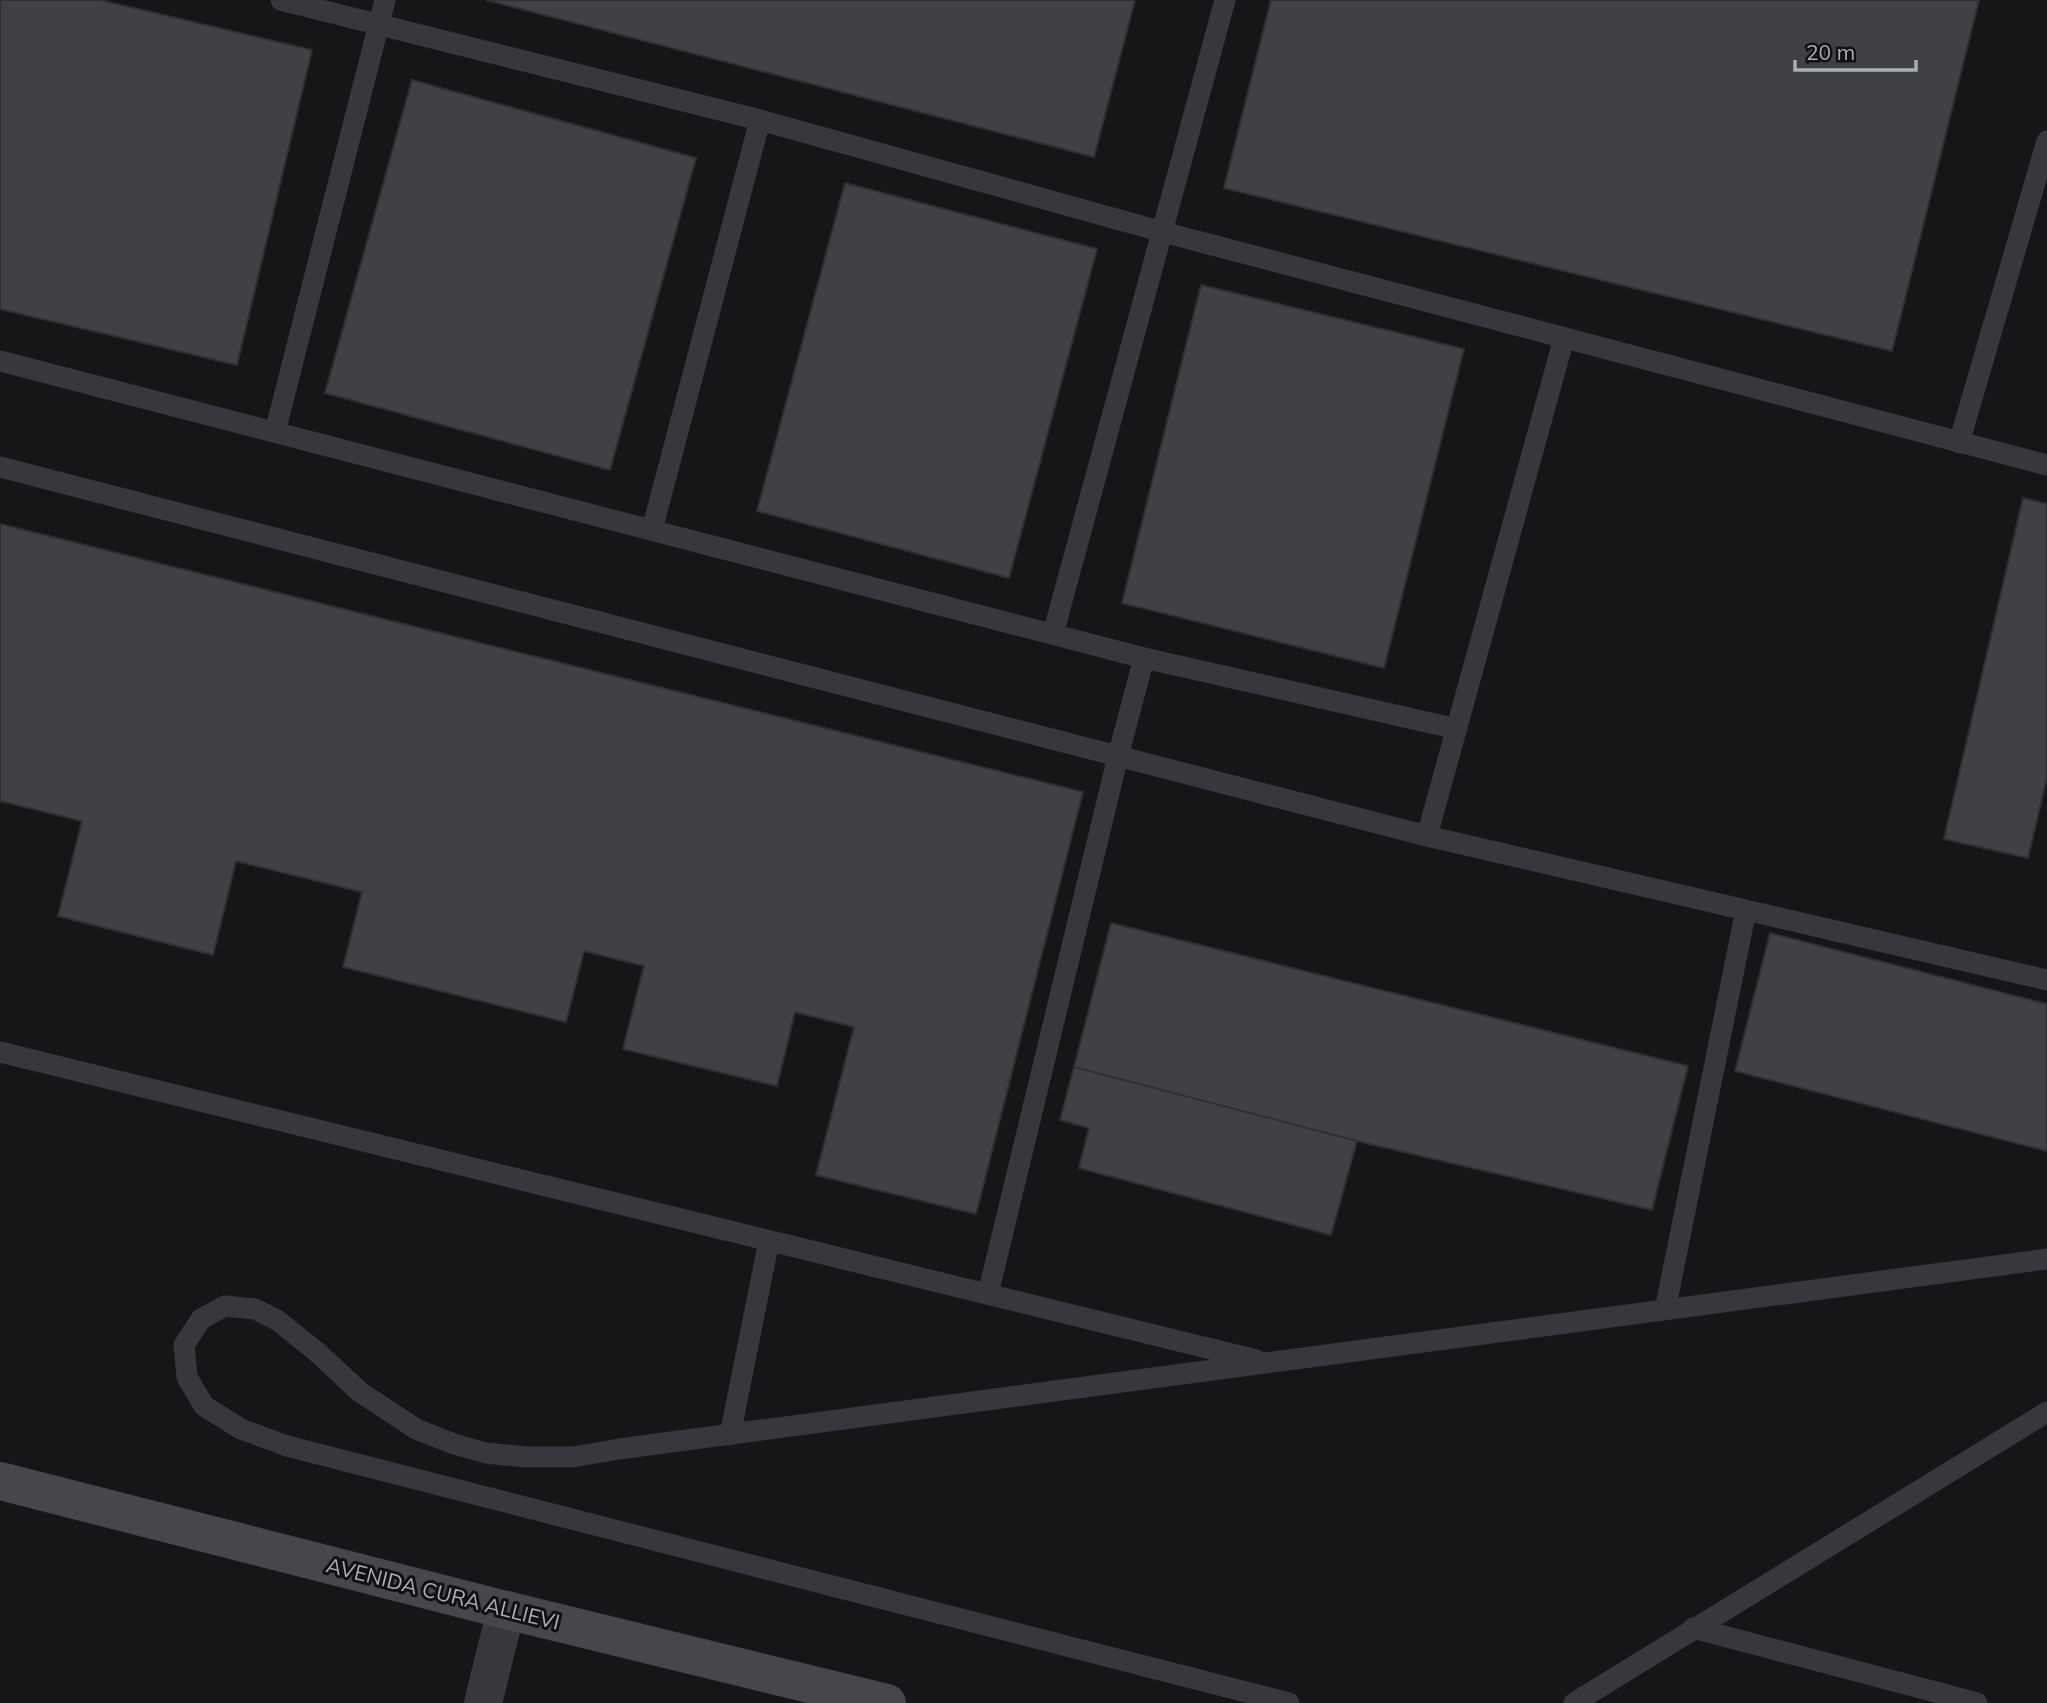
<svg xmlns="http://www.w3.org/2000/svg" width="2047" height="1703" viewBox="0 0 2047 1703" font-family="Mulish,sans-serif">
  <style>
    .building { fill: #404145; stroke: #303034; stroke-width: 2 }
    .lines { fill: none; stroke-linecap: round; stroke-linejoin: round }
    .lane { stroke: #37383d; stroke-width: 21 }
    .street { stroke: #37383d; stroke-width: 38 }
    .secondary { stroke: #45474d; stroke-width: 38 }
    .labels { text-anchor: middle; stroke-width: 6; stroke-linejoin: round; paint-order: stroke }
    .street-label { font-size: 21px; fill: #a8adb8; stroke: #111113 }
  </style>
  <rect width="100%" height="100%" fill="#161618"/>
  <path class="building" d="M0 0H100L312 50 237 365 0 309Z
    M486 0H1135L1094 157Z
    M1271 0H1979L1892 351 1224 188Z
    M412 80 696 158 610 470 325 393Z
    M845 183 1097 249 1009 578 757 511Z
    M1201 285 1464 349 1384 668 1122 603Z
    M2023 498 2047 504V777L2028 858 1944 839Z
    M0 524 1083 792 976 1214 816 1175 854 1027 795 1012 777 1086 623 1049 644 966 584 951 566 1022 343 967 362 892 236 861 213 955 58 916 82 821 0 801Z
    M1111 923 1688 1066 1652 1210 1357 1141 1074 1067Z
    M1770 933 2047 1004V1151L1735 1071Z
    M1074 1067 1357 1141 1331 1235 1079 1168 1089 1128 1060 1120Z"/>
  <g class="lines">
    <path class="lane" d="M281 0 760 120 1163 232 2047 465
      M0 361 1144 658 1457 729
      M275 432 385 0
      M1959 443 2047 141
      M0 467 1427 836 2047 980
      M652 530 760 120
      M1053 634 1225 0
      M1427 836 1564 338
      M0 1052 1256 1360
      M988 1294 1118 756 1144 658
      M1665 1310 1746 910
      M730 1435 769 1241
      M1693 1628 1977 1703
      M1289 1703 287 1446 241 1429 204 1406 187 1377 184 1345 201 1319 225 1306 255 1309 277 1320 317 1352 360 1392 416 1429 454 1444 486 1453 527 1457H573L619 1449 2047 1259
      M1574 1703 2047 1412"/>
    <path class="street" d="M483 1703 506 1610"/>
    <path class="secondary" d="M0 1481 506 1610 887 1703"/>
  </g>
  <g class="labels">
    <g class="street-label">
      <text transform="translate(443 1594) rotate(14)" y="7">AVENIDA CURA ALLIEVI</text>
    </g>
  </g>
  <path d="M1795 60v10h121v-10" fill="none" stroke="#a8adb8" stroke-width="3.5"/>
  <text x="1806" y="60" font-size="21" fill="#a8adb8" stroke="#111113" stroke-width="5" paint-order="stroke">20 m</text>
</svg>
